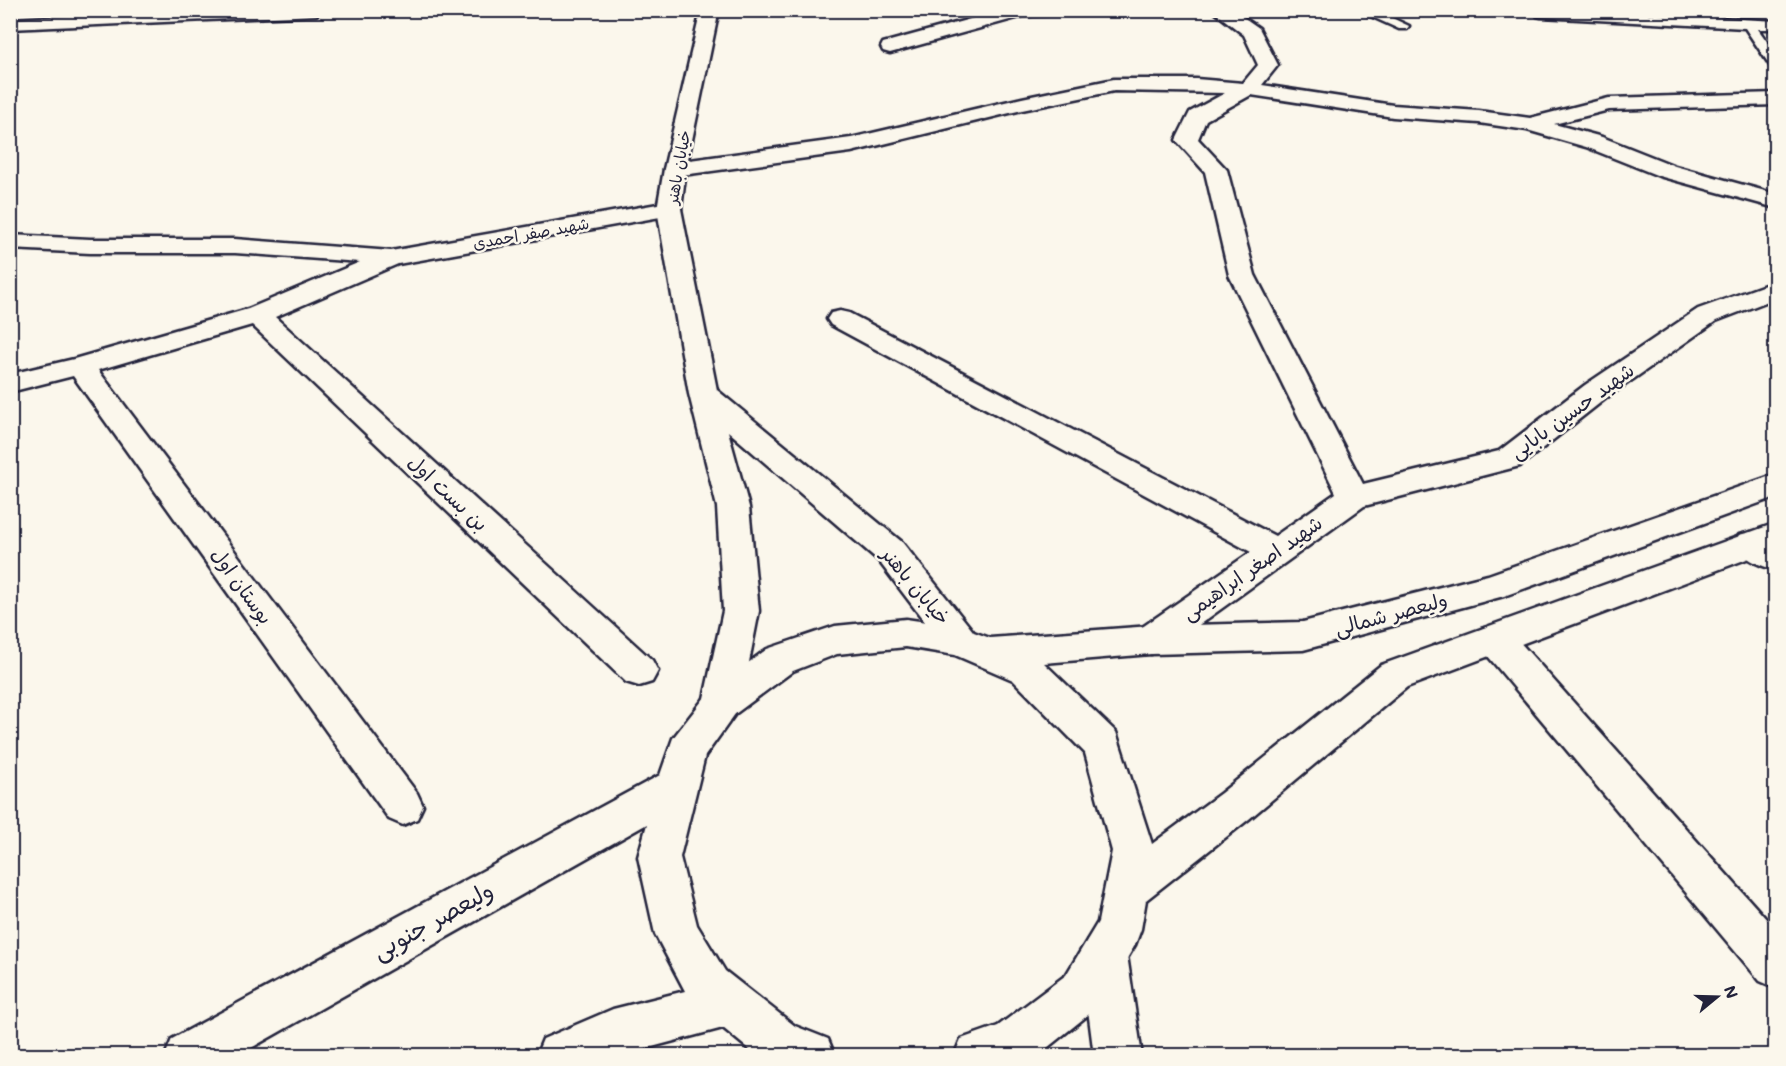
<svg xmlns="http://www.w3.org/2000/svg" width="1786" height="1066" viewBox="0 0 1786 1066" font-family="Mali,'Playpen Sans Arabic',sans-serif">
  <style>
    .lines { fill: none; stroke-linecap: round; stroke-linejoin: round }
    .service-casing { stroke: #22223b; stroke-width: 5 }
    .minor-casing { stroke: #22223b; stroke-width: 5 }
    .tertiary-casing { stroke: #22223b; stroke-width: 5 }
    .secondary-casing { stroke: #22223b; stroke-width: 5 }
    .service { fill: #fbf7ec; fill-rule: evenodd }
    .minor { fill: #fbf7ec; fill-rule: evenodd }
    .tertiary { fill: #fbf7ec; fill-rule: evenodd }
    .secondary { fill: #fbf7ec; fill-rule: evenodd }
    .labels { text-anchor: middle; stroke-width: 5; stroke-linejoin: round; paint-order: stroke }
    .far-street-label { font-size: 16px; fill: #22223b; stroke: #fbf7ec }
    .street-label { font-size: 20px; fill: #22223b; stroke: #fbf7ec }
    .near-street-label { font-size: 24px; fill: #22223b; stroke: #fbf7ec }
  </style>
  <rect width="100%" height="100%" fill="#fbf7ec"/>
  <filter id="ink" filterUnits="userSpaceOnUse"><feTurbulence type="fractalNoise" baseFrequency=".0167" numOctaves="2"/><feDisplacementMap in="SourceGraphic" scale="12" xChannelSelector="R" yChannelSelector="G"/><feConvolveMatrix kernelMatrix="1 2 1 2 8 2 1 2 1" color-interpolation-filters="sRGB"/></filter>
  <g filter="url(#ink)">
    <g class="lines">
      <defs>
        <path id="service" d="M1021 10H1063L1057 14 1026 16 1022 15Z
          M1357 10H1375L1409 26 1407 29H1399Z
          M1537 10H1588L1776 21V29H1758L1776 54V68L1771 67 1745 28 1541 17 1537 16Z"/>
        <path id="minor" d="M187 10H325L316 15 10 29V19Z
          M1003 10H1034L1031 14 890 53 883 51 881 47 883 43Z
          M1212 10H1233L1259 28 1278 65 1262 85 1393 105 1479 111 1530 118 1609 98 1776 93V105L1609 110 1554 124 1602 137 1675 166 1776 194V208L1659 176 1586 147 1527 130 1479 123 1393 117 1251 95 1206 120 1198 139 1227 170 1255 275 1363 484 1499 451 1585 385 1698 309 1776 281V298L1716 321 1605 399 1520 466 1364 506 1164 650 1151 654 1138 650 1133 640 1138 630 1251 552 831 325 827 319 831 313 840 311 849 313 1275 536 1336 493 1229 275 1205 172 1176 140 1190 112 1225 93 1114 91 1022 110 851 152 675 176 667 174 664 169 667 164 675 162 851 138 1022 98 1114 79H1196L1243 83 1258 65 1244 35Z
          M669 202 677 204 681 209 677 214 398 264 275 317 652 660 658 671 652 682 639 686 626 682 252 325 98 370 417 793 423 806 417 819 403 825 389 819 73 376 10 392V374L74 359 248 309 360 262 235 253H90L10 249V235L90 239H235L391 251Z
          M1751 532 1776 542V570C1760 566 1742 558 1734 544L1739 535Z
          M1495 625 1508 629 1776 930V988L1760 981 1482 649 1477 639 1482 629Z"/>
        <path id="tertiary" d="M701 10H719L686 169 681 209 717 390 902 542 973 631 978 641 973 651 960 655 947 651 878 560 728 431 749 507 759 611 741 703 735 714 722 719 709 714 703 703 723 611 717 507 689 394 657 209 664 169Z
          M1104 932 1120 939 1127 955 1142 1056H1094L1081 955 1088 939Z"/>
        <path id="secondary" d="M1776 474V497L1504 596 1303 650 1151 654 1044 663 1116 732 1152 844 1221 793 1381 665 1776 523V548L1407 687 1249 819 1146 900 1141 929 1135 945 1098 1007 1037 1056H954L961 1039 998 1026 1066 975 1098 922 1112 851 1085 753 1013 680 955 655 906 647 837 654 793 671 735 714 705 756 680 857 697 925 725 971 795 1026 828 1039 835 1056H757L723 1028 618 1056H536L543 1039 613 1009 685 991 655 934 638 857 647 824 237 1056H165L172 1039 660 775 673 738 709 692 767 649 835 626 906 619 960 627 990 638 1151 626 1303 622 1488 575Z"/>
      </defs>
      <use href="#service" class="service-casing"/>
      <use href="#minor" class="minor-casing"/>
      <use href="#tertiary" class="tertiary-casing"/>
      <use href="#secondary" class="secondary-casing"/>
      <use href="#service" class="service"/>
      <use href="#minor" class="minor"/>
      <use href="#tertiary" class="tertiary"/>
      <use href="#secondary" class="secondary"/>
    </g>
  </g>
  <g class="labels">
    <g class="far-street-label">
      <text transform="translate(678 167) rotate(-80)" y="6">خیابان باهنر</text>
      <text transform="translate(531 233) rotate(-10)" y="6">شهید صفر احمدی</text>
    </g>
    <g class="street-label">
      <text transform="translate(1572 411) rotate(-36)" y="7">شهید حسین بابایی</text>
      <text transform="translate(448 493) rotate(43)" y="7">بن بست اول</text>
      <text transform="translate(1252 568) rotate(-35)" y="7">شهید اصغر ابراهیمی</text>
      <text transform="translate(242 586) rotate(54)" y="7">بوستان اول</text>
      <text transform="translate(916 586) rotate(50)" y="7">خیابان باهنر</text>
      <text transform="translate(1391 614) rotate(-15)" y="7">ولیعصر شمالی</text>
    </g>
    <g class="near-street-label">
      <text transform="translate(433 921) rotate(-29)" y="8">ولیعصر جنوبی</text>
    </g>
  </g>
  <rect width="1786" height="1066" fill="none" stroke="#fbf7ec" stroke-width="36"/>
  <rect x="18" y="18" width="1750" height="1030" fill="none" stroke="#22223b" stroke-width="2" filter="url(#ink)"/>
  <g transform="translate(1717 997) rotate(71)" stroke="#fbf7ec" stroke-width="4.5" paint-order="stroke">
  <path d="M0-4.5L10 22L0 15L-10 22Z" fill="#22223b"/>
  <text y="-9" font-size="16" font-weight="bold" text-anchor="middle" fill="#22223b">N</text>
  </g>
</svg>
